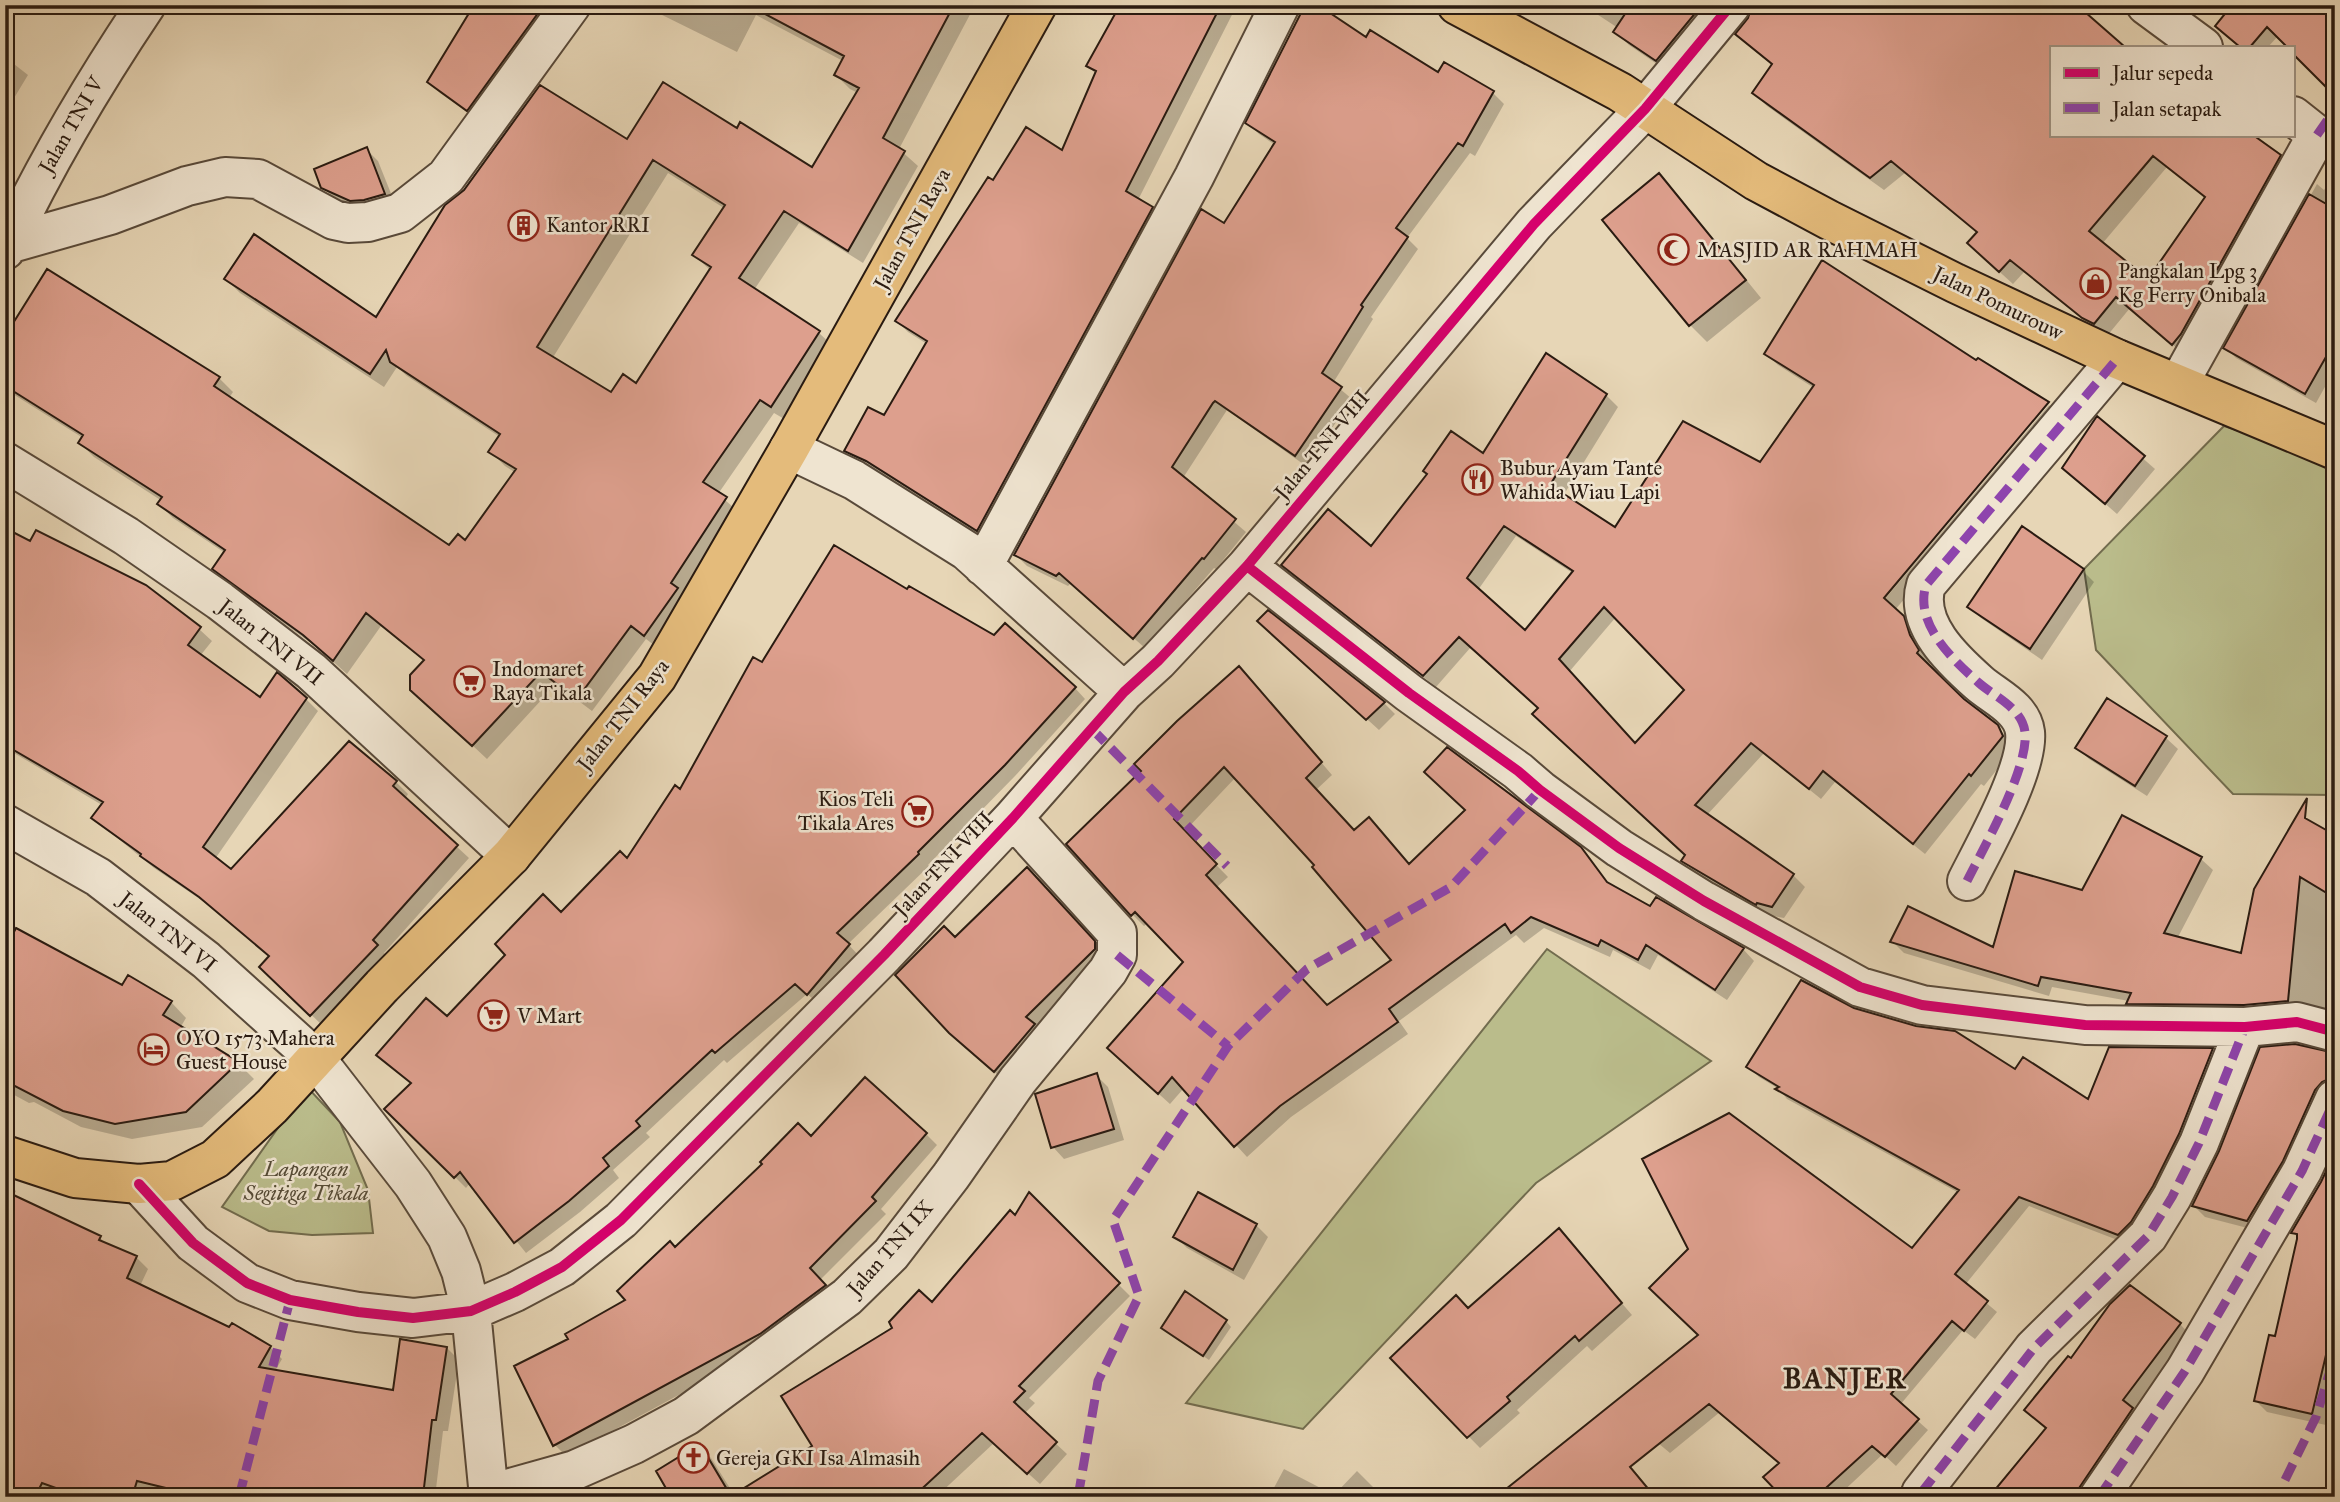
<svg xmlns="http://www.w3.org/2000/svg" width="2340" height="1502" viewBox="0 0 2340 1502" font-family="'IM FELL Great Primer',serif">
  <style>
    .green { fill: #babc8b; stroke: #726c4e; stroke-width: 2 }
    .shadow { fill: #0003; fill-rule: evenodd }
    .building { fill: #dd9f8d; stroke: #2a1b11; stroke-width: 2; fill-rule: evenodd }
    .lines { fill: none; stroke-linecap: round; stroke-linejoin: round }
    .minor-casing { stroke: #594a3a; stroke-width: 42 }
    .major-casing { stroke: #2a1b11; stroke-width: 42 }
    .minor { stroke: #efe4d0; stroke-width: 38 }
    .major { stroke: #e4bb7b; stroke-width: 38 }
    .quiet { stroke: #8e44ad; stroke-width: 9; stroke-dasharray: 18 9; stroke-linecap: butt }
    .cycleway-casing { stroke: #efe4d0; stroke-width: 15 }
    .cycleway { stroke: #d6006c; stroke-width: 10 }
    .labels { text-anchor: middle; stroke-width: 5; stroke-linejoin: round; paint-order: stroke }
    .street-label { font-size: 21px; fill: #2a1b11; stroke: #efe4d0 }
    .poi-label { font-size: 21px; fill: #2a1b11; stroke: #efe4d0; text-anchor: start }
    .park-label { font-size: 21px; font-style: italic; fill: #554b36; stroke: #efe4d0 }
    .district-label { font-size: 28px; font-weight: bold; letter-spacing: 2px; fill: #2a1b11; stroke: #efe4d0 }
  </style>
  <rect width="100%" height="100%" fill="#e7d6b6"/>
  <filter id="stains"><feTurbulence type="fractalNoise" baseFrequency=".00286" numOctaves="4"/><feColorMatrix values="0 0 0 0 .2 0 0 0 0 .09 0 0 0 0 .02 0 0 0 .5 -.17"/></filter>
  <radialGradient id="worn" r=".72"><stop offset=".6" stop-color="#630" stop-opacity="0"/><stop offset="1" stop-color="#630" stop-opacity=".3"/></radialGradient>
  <path class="green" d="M2224 426 2335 462V795L2233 794 2096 650 2084 569Z
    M1547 949 1711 1061 1536 1183 1303 1429 1186 1403Z
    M307 1087 340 1122 368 1190 373 1233 312 1235 269 1231 222 1207Z"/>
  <path class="shadow" d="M648 5H975L899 149 918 166 863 263 799 223 754 290 819 333 833 346 786 420 774 413 718 494 740 513 658 648 646 639 592 711 556 684 487 759 427 703 426 662 381 626 347 674 319 649 228 583 214 569 225 553 173 518 159 504 162 501 94 457 80 443 83 438 5 389V339L219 378 233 392 229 398 449 547 465 542 516 473 505 466 491 452 500 437 407 376 397 367 384 387 240 293 226 279 377 319 628 141 737 130 812 169 858 93 850 89 836 75 843 61 756 15 737 52 654 11ZM668 173 724 208 694 255 711 271 637 385 612 394 552 359Z
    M1122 5H1237L1138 200 1152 208 1163 219 988 541 879 472 857 462 846 451 884 418 927 344 908 332 897 321 994 183 1063 153 1096 74 1088 66Z
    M1583 5H1726L1670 73 1629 45 1616 32 1618 28Z
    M2075 5 2123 47H2051V135H2250L2293 170 2186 356 2130 308 2107 336 2097 331 2024 272 2013 284 1982 256 1978 233 1905 173 1884 190 1767 106 1754 93 1774 66 1738 34ZM2167 167 2207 199 2149 282 2102 244Z
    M2235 5H2335V94L2293 51V47H2289L2278 36 2268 47H2240L2227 36Z
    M542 8 552 19 479 120 440 93 429 82Z
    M1366 39 1439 75 1493 93 1504 104 1475 156 1470 153 1407 238 1418 249 1371 317 1373 319 1333 383 1352 399 1306 466 1227 410 1183 478 1246 532 1216 569 1214 568 1145 648 1071 583 1068 586 1027 566 1016 555 1275 145 1259 134 1247 123Z
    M5 57 28 75 5 113Z
    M366 149 378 161 396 206 355 210 335 200 323 187Z
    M2335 173V378L2331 376 2316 403 2236 358 2226 348 2317 184 2324 190Z
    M1659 176 1676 193 1761 298 1707 342 1690 325 1605 220Z
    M1822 262 1877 604 1879 606 2049 405 2059 415 1895 610 1915 630 1930 663 1927 666 1963 701 1996 726 2009 739 2014 748 1984 786 1981 784 1925 854 1835 782 1821 799 1764 753 1707 815 1793 875 1805 887 1784 918 1768 915 1694 872 1683 860 1686 855 1540 709 1471 647 1436 687 1295 576 1283 564 1371 549 1483 456 1546 355 1606 395 1618 407 1563 496 1616 530 1761 464 1814 388 1778 365 1766 354ZM1516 536 1574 574 1526 633 1478 590ZM1616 617 1687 690 1636 745 1569 672Z
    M2098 419 2155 469 2117 514 2064 468Z
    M2022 529 2083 571 2094 582 2042 660 1981 618 1969 607Z
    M5 530 199 629 212 641 200 656 261 699H306L318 711 215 859 231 872 350 744 396 782 408 794 405 799 469 858 384 953 389 958 324 1027 262 967 271 957 213 908 154 868 93 818 102 805 14 753 5 768Z
    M1268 612 1384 703 1395 714 1379 730 1271 632Z
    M763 664 1075 688 1085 699 1015 776 928 865 929 866 848 944 859 956 819 1004 807 994 727 1063 724 1060 646 1133 650 1137 613 1170 619 1178 580 1212 526 1253 470 1183 466 1188 387 1109 412 1084 378 1055 447 1019 561 915 627 861 680 791Z
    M1251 680 1332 775 1316 790 1355 832 1381 831 1410 865 1580 849 1612 887 1651 908 1743 949 1754 961 1727 1000 1658 955 1650 970 1613 950 1610 957 1544 928 1524 943 1516 935 1399 1021 1408 1034 1291 1117 1247 1157 1184 1088 1170 1104 1121 1060 1186 962 1148 923 1144 926 1133 915 1068 844ZM1236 777 1317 865 1393 960 1327 1007 1216 888 1228 877 1184 832Z
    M2108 700 2166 738 2178 749 2147 796 2089 759 2077 748Z
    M2123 817 2201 859 2213 870 2177 939 2243 955 2256 890 2335 837V1017L2139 1014 2128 1003 2129 1001 2052 987 2049 996 1904 953 1893 942 1994 949 2083 892Z
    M1038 880 1105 954 1006 1082 962 1044Z
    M5 924 123 987 171 1002 186 1018 180 1028 238 1063 254 1079 202 1127 132 1139 81 1127 34 1102 29 1103 5 1090Z
    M1853 1010 2016 1071 2089 1102 2110 1049 2212 1050 2222 1060 2128 1244 2029 1206 1965 1285 1997 1312 1975 1339 1963 1330 1900 1405 1928 1430 1896 1466 1883 1454 1837 1497H1784L1780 1464 1720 1412 1670 1453 1623 1414 1912 1250 1959 1193 1787 1099 1779 1089 1759 1077 1749 1067Z
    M2335 1055V1091L2259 1231 2205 1217 2194 1206Z
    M1096 1075 1108 1087 1124 1140 1064 1159 1053 1147Z
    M927 1135 937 1145 881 1209 886 1214 820 1280 835 1297 771 1345 566 1456 555 1445 570 1340 628 1301 675 1249 812 1139 867 1204Z
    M2335 1156V1427L2267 1412 2255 1400 2276 1339 2299 1238 2293 1233 2323 1181Z
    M5 1181 16 1191 13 1197 100 1238 108 1246 136 1257 148 1269 140 1286 270 1347 282 1359 275 1371 394 1392 447 1348 459 1360 448 1431H443L435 1497H63L54 1494 53 1497H5Z
    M1199 1194 1256 1225 1268 1237 1244 1280 1187 1248 1176 1237Z
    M1029 1195 1130 1296 1029 1398 1035 1403 1024 1414 1067 1454 1040 1484 994 1443 936 1497H657L669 1490 700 1447 711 1458 733 1493 736 1495 815 1446 932 1305 1016 1217Z
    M1559 1230 1632 1315 1592 1351 1587 1346 1517 1410 1520 1413 1480 1448 1392 1358 1468 1310Z
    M1226 1321 1231 1327 1209 1360 1163 1328Z
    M2180 1324 2191 1336 2124 1424 2087 1427 2090 1497H1992L2047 1429 2027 1410 2071 1361Z
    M1611 1442 1656 1497H1499Z
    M1284 1469 1334 1495 1357 1471 1383 1497H1269Z"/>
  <path class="building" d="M474 5H544L467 111 427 82Z
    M748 5H954L883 138 905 151 848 251 784 211 739 278 820 331 771 407 760 400 703 482 727 497 671 583 678 588 644 636 631 626 577 699 541 672 472 746 410 690V675L424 660 366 613 333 661 303 635 212 569 225 550 157 504 162 497 78 443 83 435 5 386V336L47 269 220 377 214 386 449 545 458 534 465 540 516 469 488 452 500 434 390 362 386 350 370 374 224 279 254 234 376 317 445 205 464 190 540 85 627 139 663 82 737 128 740 122 812 167 859 88 834 75 844 56ZM653 160 725 205 692 255 711 267 636 383 623 374 611 392 537 347Z
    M1120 5H1221L1126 191 1153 207 977 531 866 461 844 451 868 407 884 415 927 341 895 321 988 177 993 180 1026 127 1062 150 1096 71 1086 66Z
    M1302 5H1318L1366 37 1370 30 1438 72 1444 62 1494 91 1463 146 1458 143 1396 228 1408 237 1361 305 1363 307 1322 373 1342 387 1295 456 1215 401 1213 403 1172 467 1236 519 1204 559 1202 558 1133 639 1059 573 1056 576 1014 555 1201 209 1224 223 1275 142 1245 123 1300 15Z
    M1631 5H1702L1656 61 1613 32Z
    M1752 5H2077L2125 47H2051V135H2253L2281 155 2181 334 2172 345 2116 297 2094 324 2082 318 2010 260 1999 272 1967 243 1977 232 1891 161 1870 178 1752 93 1772 64 1735 34 1748 18ZM2153 156 2205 197 2148 279 2089 231Z
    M2232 5H2321L2335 19V96L2293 54V47H2287L2267 27 2250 47H2240L2215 26Z
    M367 147 385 194 364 200 350 201 321 188 314 169Z
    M1659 173 1746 280 1689 326 1602 220Z
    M2309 194 2335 209V341L2305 394 2223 348Z
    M1822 260 1976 360 1978 358 2049 402 1884 598 1904 616 1910 635 1919 650 1917 653 1964 699 1998 725 2003 736 1971 776 1969 774 1913 844 1823 771 1809 789 1751 743 1695 805 1794 874 1772 907 1757 903 1756 905 1681 861 1685 855 1532 714 1538 708 1459 637 1423 676 1281 565 1328 509 1371 546 1427 474 1423 471 1451 431 1483 453 1546 353 1607 394 1550 485 1615 527 1683 421 1760 462 1814 385 1764 354ZM1504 526 1573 571 1525 630 1467 578ZM1604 607 1684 690 1635 743 1559 659Z
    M2097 416 2145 456 2105 504 2062 468Z
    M2022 526 2084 569 2030 649 1967 607Z
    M5 528 30 541 36 530 146 585 201 627 188 645 260 697 277 672 307 698 203 847 231 869 349 741 397 781 393 786 458 845 373 940 378 945 310 1016 259 967 269 956 199 897 140 856 141 854 91 818 103 802 5 745Z
    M834 545 907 589 909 586 994 635 1005 623 1076 687 1005 765 918 852 919 854 837 933 850 944 807 995 795 984 715 1053 712 1050 636 1121 640 1126 603 1158 609 1166 569 1201 514 1243 460 1172 454 1178 384 1109 411 1083 376 1055 426 998 447 1016 505 955 495 944 543 894 561 912 620 851 627 858 675 785 680 789 753 657 762 662Z
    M1268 610 1385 702 1366 720 1257 621Z
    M1239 666 1322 762 1306 778 1354 830 1369 817 1409 864 1465 810 1424 772 1447 747 1581 847 1607 882 1650 906 1656 897 1744 948 1715 990 1646 945 1638 960 1601 940 1598 946 1531 917 1511 933 1505 924 1389 1009 1398 1022 1280 1106 1234 1147 1172 1077 1158 1094 1107 1048 1183 962 1135 912 1131 916 1066 844 1141 771 1134 764 1177 721ZM1224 767 1314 865 1312 867 1391 960 1327 1005 1206 875 1217 864 1174 819Z
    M2107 698 2167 736 2135 786 2075 748Z
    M2307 798 2305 818 2335 835V898L2300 877 2288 1001 2244 1005 2126 1004 2131 993 2041 977 2038 986 1890 942 1908 906 1993 947 2015 871 2082 890 2122 815 2202 857 2164 933 2241 953 2254 889Z
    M1027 867 1095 941V949L1026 1017 1035 1024 994 1072 949 1033 895 975 944 926 955 937Z
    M16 928 122 985 128 975 172 1001 163 1015 239 1062 186 1112 115 1124 63 1111 5 1081V949Z
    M1801 980 1854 1008 1916 1026 1955 1031 2015 1069 2023 1057 2088 1099 2109 1047 2213 1048 2179 1134 2153 1186 2131 1222 2118 1235 2019 1197 1955 1274 1988 1301 1964 1331 1952 1321 1891 1394 1919 1419 1885 1457 1872 1446 1816 1497H1782L1763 1477 1779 1463 1709 1404 1630 1467 1655 1497H1496L1698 1335 1649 1288 1688 1249 1642 1159 1729 1113 1912 1248 1959 1190 1775 1089 1779 1087 1746 1067Z
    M2295 1044 2335 1053V1067L2331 1078 2322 1082 2315 1090 2283 1161 2247 1221 2192 1206 2219 1151 2260 1047Z
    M1097 1073 1114 1129 1051 1148 1035 1094Z
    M865 1077 927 1133 872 1197 876 1201 810 1268 826 1285 760 1334 553 1446 514 1366 568 1339 565 1334 625 1300 617 1291 670 1241 675 1247 762 1164 760 1162 798 1123 811 1136Z
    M2335 1152V1317L2312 1414 2254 1401 2269 1335 2275 1336 2297 1239V1234L2291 1233 2321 1182Z
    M5 1191 101 1236 99 1240 137 1256 127 1278 229 1327 232 1323 271 1346 259 1367 393 1390 400 1339 447 1347 436 1420H432L423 1496 359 1490 358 1497H203L137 1481 132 1497H81L42 1483 35 1497H5Z
    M1029 1192 1120 1283 1019 1386 1025 1391 1014 1402 1057 1442 1027 1474 982 1433 913 1497H671L656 1471 700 1444 731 1496 812 1446 781 1396 892 1328 889 1322 919 1290 932 1302 1010 1210 1015 1215Z
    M1198 1192 1257 1224 1233 1270 1173 1237Z
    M1559 1228 1622 1303 1579 1341 1575 1336 1507 1397 1510 1401 1467 1438 1390 1358 1456 1295 1468 1308Z
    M2130 1285 2181 1323 2123 1400 2133 1408 2073 1497H1989L2046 1428 2024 1410 2068 1356 2071 1358 2110 1304Z
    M1185 1291 1227 1320 1203 1356 1161 1328Z"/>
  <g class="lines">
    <defs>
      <path id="minor" d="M2146 5 2203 47
        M8 244 110 215 187 186 225 177 258 179 334 220 348 223 368 222 400 213 446 177 571 5
        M5 250C45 165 93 84 146 5
        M2179 383 2317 135 2293 116
        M789 449 854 480 967 551 1124 692
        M5 462 126 536 220 601 311 671 511 856
        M983 566 1194 177 1280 5
        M1247 566 1409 693 1518 771 1540 790 1619 848 1704 901 1860 987 1922 1005 2085 1025 2245 1027 2297 1022 2335 1032
        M5 824 98 877 206 960 316 1059 413 1184 447 1237 461 1271 471 1311 489 1497
        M1967 881C1984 847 2029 768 2025 732 2022 708 1995 697 1979 683 1953 660 1914 624 1926 585L2117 359
        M139 1184 193 1243 247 1283 290 1300 358 1312 413 1318 471 1311 515 1292 562 1267 621 1220 884 955 1013 818 1124 692 1158 661 1247 566 1534 224 1645 109 1731 5
        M1921 1493 2034 1348 2148 1236 2172 1197 2199 1143 2245 1027
        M489 1494 575 1470 634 1444 686 1416 847 1297 891 1254 951 1176 1018 1080 1108 971 1117 955V933L1013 818
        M2099 1497 2185 1371 2302 1171 2335 1099"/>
      <path id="major" d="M1457 5 1620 92 1756 181 1829 220 1955 283 2117 359 2335 450
        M5 1155 75 1178 139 1184 172 1181 215 1159 272 1106 382 986 511 856 657 677 789 449 1037 5"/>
    </defs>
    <use href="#minor" class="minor-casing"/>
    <use href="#major" class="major-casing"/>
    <use href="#minor" class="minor"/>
    <use href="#major" class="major"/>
    <path class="quiet" d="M2317 135 2335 109
      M1092 729 1227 866
      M1967 881C1984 847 2029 768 2025 732 2022 708 1995 697 1979 683 1953 660 1914 624 1926 585L2117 359
      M1117 955 1228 1046
      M2285 1480 2316 1417 2335 1355
      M1921 1493 2034 1348 2148 1236 2172 1197 2199 1143 2245 1027
      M239 1497 290 1300
      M1078 1497 1098 1381 1139 1296 1113 1220 1228 1046 1307 969 1451 887 1540 790
      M2099 1497 2185 1371 2302 1171 2335 1099"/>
    <defs>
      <path id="cycleway" d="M1247 566 1409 693 1518 771 1540 790 1619 848 1704 901 1860 987 1922 1005 2085 1025 2245 1027 2297 1022 2335 1032
        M139 1184 193 1243 247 1283 290 1300 358 1312 413 1318 471 1311 515 1292 562 1267 621 1220 884 955 1013 818 1124 692 1158 661 1247 566 1534 224 1645 109 1731 5"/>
    </defs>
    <use href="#cycleway" class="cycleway-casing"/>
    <use href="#cycleway" class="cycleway"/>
  </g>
  <defs>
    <symbol id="building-ring" viewBox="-11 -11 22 22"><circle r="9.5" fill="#efe4d0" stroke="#8f2418" stroke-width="1.5"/><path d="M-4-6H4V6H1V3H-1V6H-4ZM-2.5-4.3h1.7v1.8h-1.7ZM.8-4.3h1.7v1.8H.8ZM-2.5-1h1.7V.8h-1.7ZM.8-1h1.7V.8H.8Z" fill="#8f2418"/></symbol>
    <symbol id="mosque-ring" viewBox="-11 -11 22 22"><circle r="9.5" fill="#efe4d0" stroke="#8f2418" stroke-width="1.5"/><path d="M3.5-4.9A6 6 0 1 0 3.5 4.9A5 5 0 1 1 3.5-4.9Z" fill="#8f2418"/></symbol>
    <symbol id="shop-ring" viewBox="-11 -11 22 22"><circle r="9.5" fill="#efe4d0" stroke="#8f2418" stroke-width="1.5"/><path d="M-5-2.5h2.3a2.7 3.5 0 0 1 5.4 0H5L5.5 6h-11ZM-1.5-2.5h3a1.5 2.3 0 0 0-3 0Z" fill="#8f2418"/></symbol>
    <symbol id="restaurant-ring" viewBox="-11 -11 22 22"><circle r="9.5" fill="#efe4d0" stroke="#8f2418" stroke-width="1.5"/><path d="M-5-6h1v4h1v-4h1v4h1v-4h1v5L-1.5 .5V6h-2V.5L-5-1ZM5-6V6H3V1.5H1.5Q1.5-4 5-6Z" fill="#8f2418"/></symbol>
    <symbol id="supermarket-ring" viewBox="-11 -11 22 22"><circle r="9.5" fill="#efe4d0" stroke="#8f2418" stroke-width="1.5"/><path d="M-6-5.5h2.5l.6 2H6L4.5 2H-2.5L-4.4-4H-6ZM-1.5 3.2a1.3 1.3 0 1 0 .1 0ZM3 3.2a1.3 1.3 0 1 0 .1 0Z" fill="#8f2418"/></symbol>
    <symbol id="hotel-ring" viewBox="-11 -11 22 22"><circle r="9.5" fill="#efe4d0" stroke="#8f2418" stroke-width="1.5"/><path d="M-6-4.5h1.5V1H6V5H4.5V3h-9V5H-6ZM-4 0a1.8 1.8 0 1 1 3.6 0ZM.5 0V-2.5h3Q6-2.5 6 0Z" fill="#8f2418"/></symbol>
    <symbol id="church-ring" viewBox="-11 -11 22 22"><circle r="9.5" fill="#efe4d0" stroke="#8f2418" stroke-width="1.5"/><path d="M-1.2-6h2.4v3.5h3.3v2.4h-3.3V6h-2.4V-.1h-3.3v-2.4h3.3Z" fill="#8f2418"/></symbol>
  </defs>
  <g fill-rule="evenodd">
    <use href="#building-ring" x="506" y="208" width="35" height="35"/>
    <use href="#mosque-ring" x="1656" y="232" width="35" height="35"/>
    <use href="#shop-ring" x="2078" y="266" width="35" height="35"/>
    <use href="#restaurant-ring" x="1460" y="462" width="35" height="35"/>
    <use href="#supermarket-ring" x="452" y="664" width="35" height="35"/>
    <use href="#supermarket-ring" x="900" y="794" width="35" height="35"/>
    <use href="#supermarket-ring" x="476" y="998" width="35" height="35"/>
    <use href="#hotel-ring" x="136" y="1032" width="35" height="35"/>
    <use href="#church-ring" x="676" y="1440" width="35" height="35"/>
  </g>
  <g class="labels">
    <g class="street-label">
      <text transform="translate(71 125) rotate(-60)" y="7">Jalan TNI V</text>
      <text transform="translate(912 229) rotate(-61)" y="7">Jalan TNI Raya</text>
      <text transform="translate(1998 303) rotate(26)" y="7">Jalan Pomurouw</text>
      <text transform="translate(1322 445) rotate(-50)" y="7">Jalan TNI VIII</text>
      <text transform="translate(271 642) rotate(38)" y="7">Jalan TNI VII</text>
      <text transform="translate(623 715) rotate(-52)" y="7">Jalan TNI Raya</text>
      <text transform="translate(943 864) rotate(-47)" y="7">Jalan TNI VIII</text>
      <text transform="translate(168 932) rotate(38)" y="7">Jalan TNI VI</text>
      <text transform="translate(890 1248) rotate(-49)" y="7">Jalan TNI IX</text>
    </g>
    <g class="poi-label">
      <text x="546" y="232">Kantor RRI</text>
      <text x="1697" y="257">MASJID AR RAHMAH</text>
      <text x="2118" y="278">Pangkalan Lpg 3<tspan x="2118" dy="24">Kg Ferry Onibala</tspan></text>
      <text x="1500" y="475">Bubur Ayam Tante<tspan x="1500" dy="24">Wahida Wiau Lapi</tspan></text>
      <text x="492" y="676">Indomaret<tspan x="492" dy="24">Raya Tikala</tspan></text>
      <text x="894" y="806" text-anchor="end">Kios Teli<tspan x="894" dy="24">Tikala Ares</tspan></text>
      <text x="517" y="1023">V Mart</text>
      <text x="176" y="1045">OYO 1573 Mahera<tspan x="176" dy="24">Guest House</tspan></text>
      <text x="716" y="1465">Gereja GKI Isa Almasih</text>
    </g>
    <g class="park-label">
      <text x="306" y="1176">Lapangan<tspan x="306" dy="24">Segitiga Tikala</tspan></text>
    </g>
    <g class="district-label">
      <text x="1845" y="1388">BANJER</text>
    </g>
  </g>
  <rect width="2340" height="1502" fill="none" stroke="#e7d6b6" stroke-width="28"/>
  <rect x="7" y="7" width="2326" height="1488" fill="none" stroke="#2a1b11" stroke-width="3.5"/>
  <rect x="14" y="14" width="2312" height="1474" fill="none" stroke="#2a1b11" stroke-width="2"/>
  <rect x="2050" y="46" width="245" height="91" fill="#efe4d0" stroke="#a09484" stroke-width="2"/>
  <rect x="2064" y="68" width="35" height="10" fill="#d6006c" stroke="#a09484" stroke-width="2"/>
  <text x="2112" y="80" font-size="21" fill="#2a1b11">Jalur sepeda</text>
  <rect x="2064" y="103" width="35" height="10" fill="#8e44ad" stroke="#a09484" stroke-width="2"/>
  <text x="2112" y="116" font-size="21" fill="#2a1b11">Jalan setapak</text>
  <rect width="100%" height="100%" filter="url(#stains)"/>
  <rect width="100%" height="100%" fill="url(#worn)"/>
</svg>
